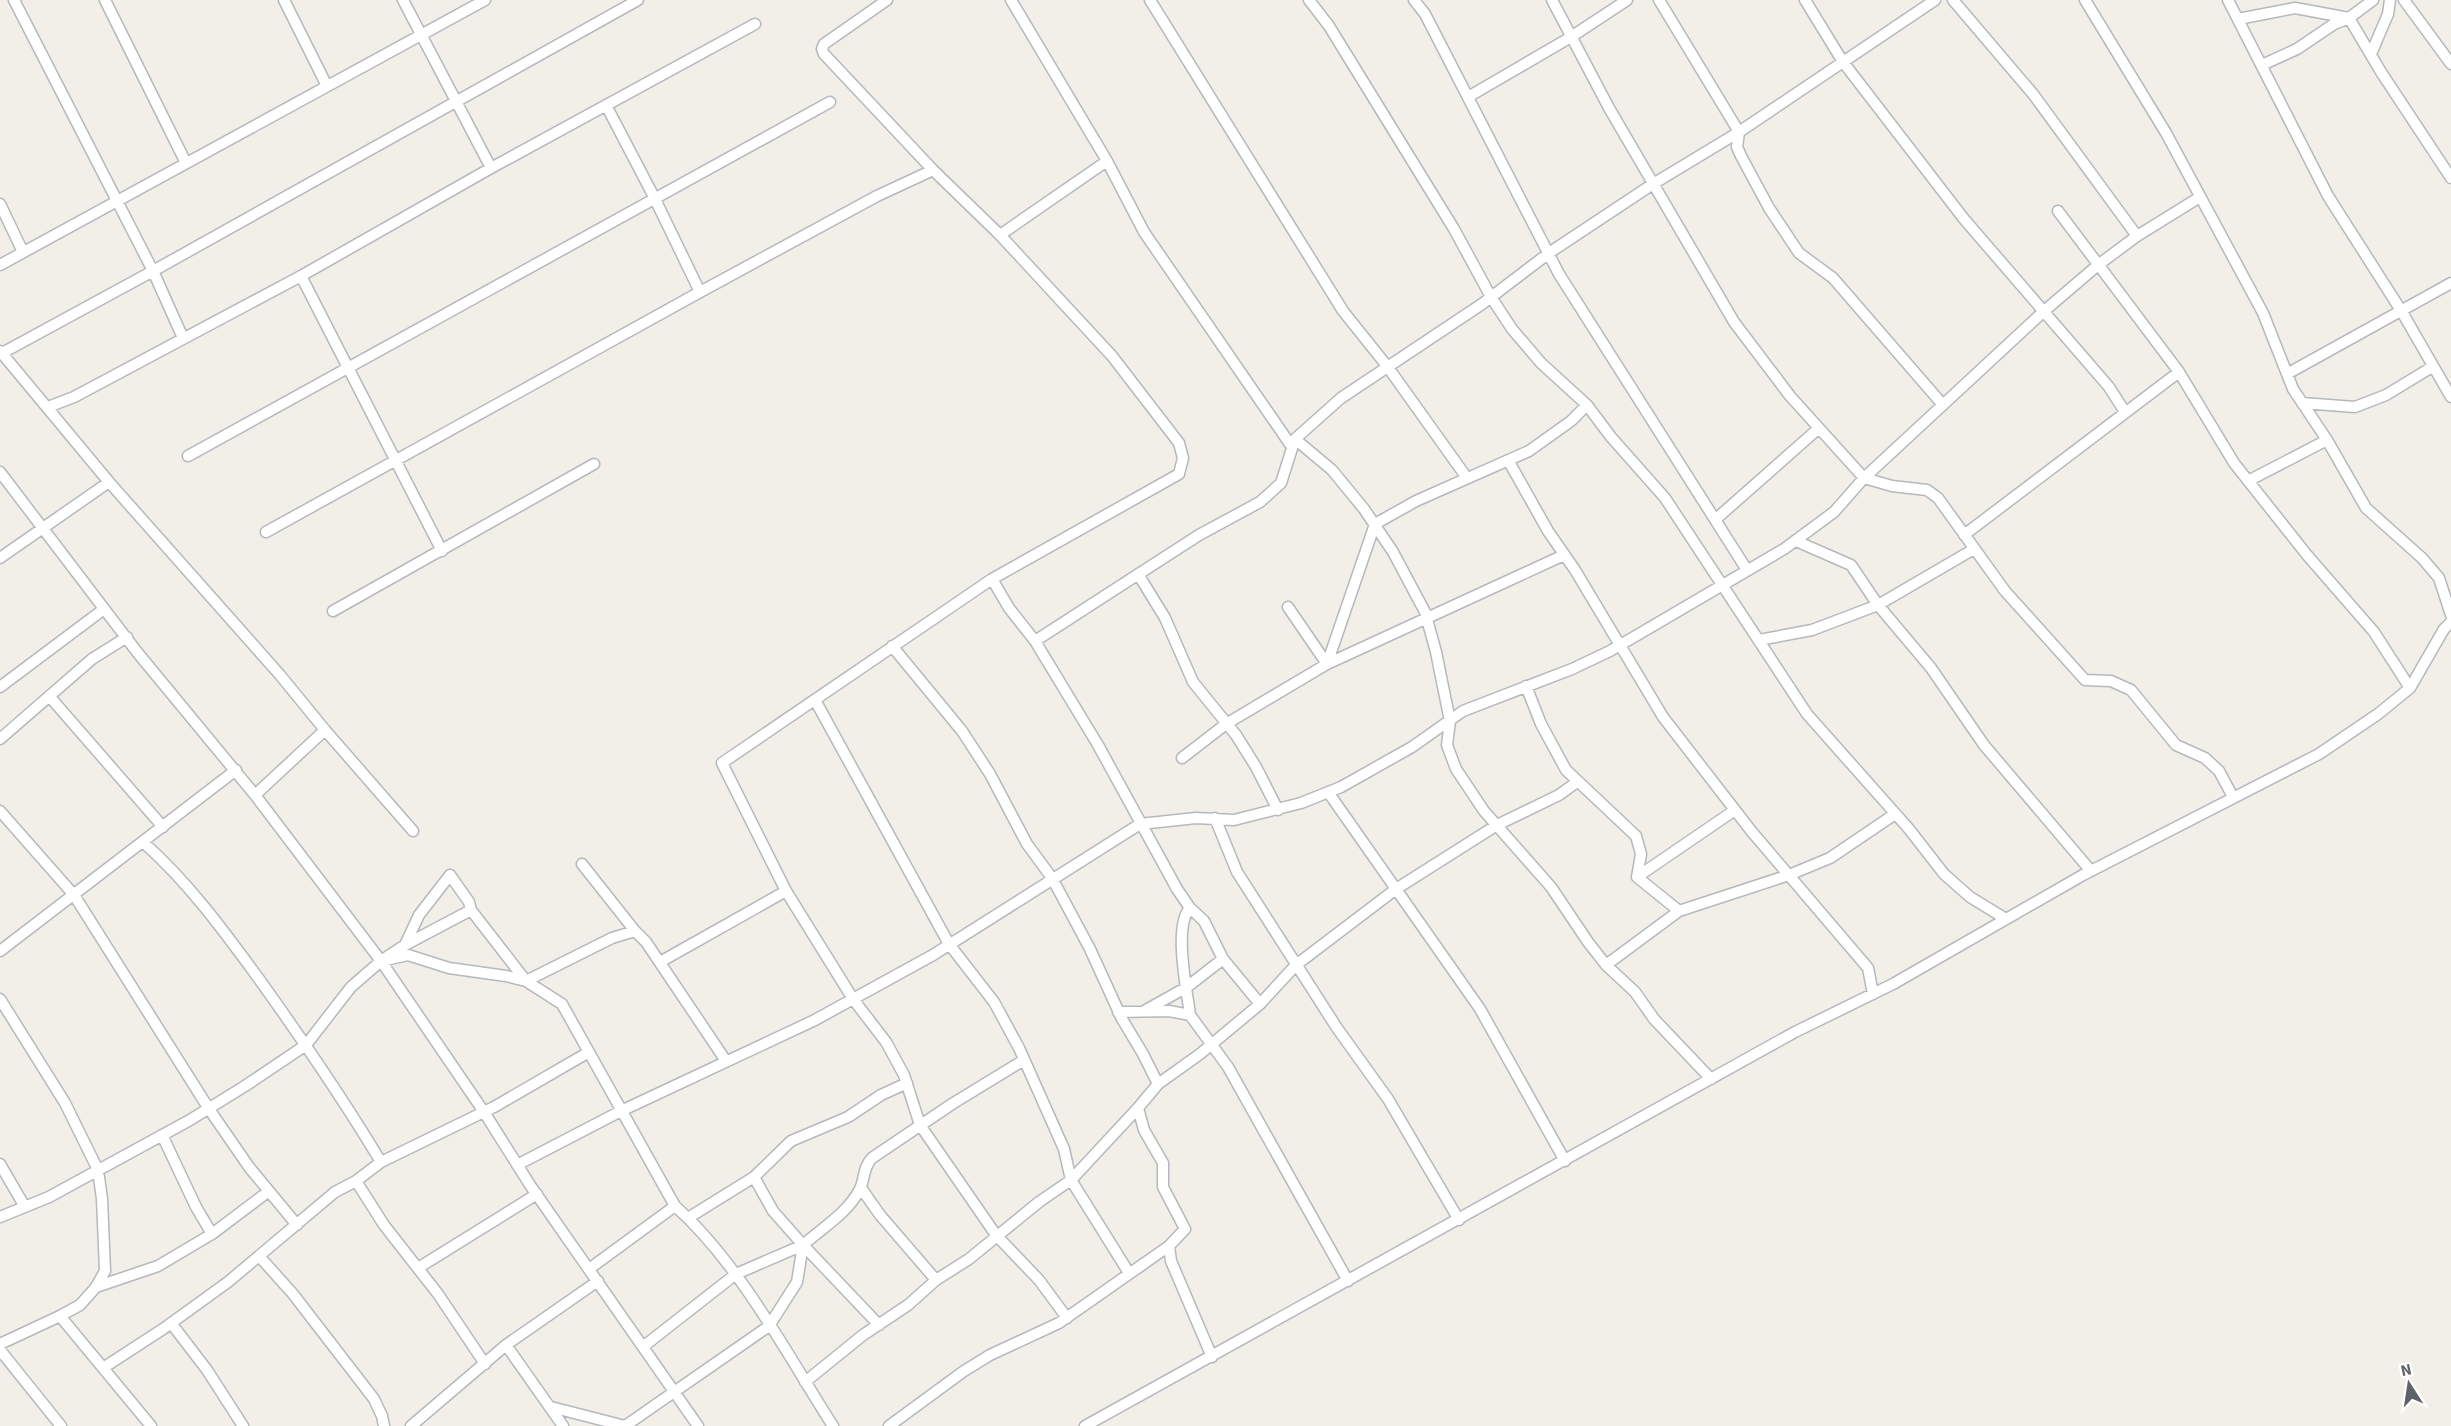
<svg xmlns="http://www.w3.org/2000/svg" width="2451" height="1426" viewBox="0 0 2451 1426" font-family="'Source Sans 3',sans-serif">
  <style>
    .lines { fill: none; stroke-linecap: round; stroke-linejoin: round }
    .minor-casing { stroke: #b5b8bc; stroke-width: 13 }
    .minor { stroke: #fff; stroke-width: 10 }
  </style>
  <rect width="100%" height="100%" fill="#f1efe8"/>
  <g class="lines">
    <defs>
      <path id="minor" d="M14 0 153 271 183 338
        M105 0 186 163
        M284 0 327 86
        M403 0 491 168
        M887 0 824 44 822 49 824 54 933 170 1000 235 1112 356 1179 443 1183 458 1179 474 992 579 722 763 786 891 853 999 886 1042 904 1075 920 1125 996 1235 1039 1280 1067 1318
        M1011 0 1107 161 1144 232 1292 447
        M1150 0 1343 311 1387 366 1467 478
        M1309 0 1329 26 1454 229 1491 297 1512 329 1541 363 1587 405 1611 437 1665 498 1807 714 1909 829 1944 874 1970 897 2006 919
        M1414 0 1425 14 1559 274 1747 570
        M1552 0 1609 108 1734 322 1790 396 1864 478 1892 486 1927 490 1938 498 2005 591 2085 680 2111 681 2131 690 2176 745 2205 758 2219 771 2233 797
        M1659 0 1739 132 1737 147 1741 156 1769 208 1799 253 1833 278 1943 405
        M1805 0 1843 62 1964 219 2109 387 2125 412
        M1953 0 2033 94 2137 236
        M2085 0 2166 133 2263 313 2293 389 2327 440 2366 508 2422 558 2439 578 2451 615
        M2228 0 2328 196 2402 312 2451 397
        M2404 0 2451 64
        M2238 19 2295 8 2349 18 2381 72 2451 178
        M2371 54 2388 14 2390 0
        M2262 65 2297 49 2334 24 2349 18 2373 0
        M1468 97 1571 37 1627 0
        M607 107 654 197 700 292
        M0 204 23 252
        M2058 211 2179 372 2234 463 2307 555 2374 632 2410 688
        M1000 235 1107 161
        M0 265 485 0
        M301 276 442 551
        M0 351 109 482 280 675 325 730 255 795
        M2 353 153 271 638 0
        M2287 374 2451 283
        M2302 403 2355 407 2386 395 2432 367
        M48 407 74 397 301 276 491 168 755 24
        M1295 439 1332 470 1364 509 1393 552 1425 612 1436 652 1450 721 1447 745 1456 769 1484 811 1551 887 1588 942 1606 965 1635 992 1654 1019 1711 1079
        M188 456 830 102
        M1508 460 1548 531 1575 570 1663 717 1752 832 1868 968 1873 994
        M0 472 137 652 255 795 381 961 484 1112 530 1185 698 1426
        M2248 481 2327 440
        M1716 519 1819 428
        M266 532 700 292 877 196 933 170
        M1964 535 2179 372
        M1796 541 1851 565 1878 605 1931 668 1984 745 2091 871
        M0 558 109 482
        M1138 574 1165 618 1193 682 1236 735 1256 767 1278 810
        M992 579 1009 608 1035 641 1098 745 1177 889 1190 908 1204 921 1223 959 1260 1004
        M1288 607 1327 664
        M333 611 594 464
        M1759 640 1812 630 1878 605 1974 549
        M1035 641 1199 535 1260 502 1281 483 1295 439 1341 398 1482 304 1549 253 1653 184 1739 132 1935 0
        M1327 664 1375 524 1416 501 1529 451 1571 421 1587 405
        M1526 686 1541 724 1566 770 1636 836 1641 854 1637 877
        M0 687 104 609
        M50 697 163 827
        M325 730 413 831
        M0 739 92 659 127 637
        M1182 758 1226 724 1327 664 1564 555
        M1328 792 1480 1009 1565 1161
        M0 811 74 895 209 1109 249 1167 297 1225
        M1215 818 1237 872 1337 1028 1388 1099 1459 1220
        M144 843C188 882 224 931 259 979 302 1039 343 1099 381 1162
        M582 864 635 931
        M1679 911 1637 877 1735 810
        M405 945 419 915 450 875 469 902 471 910 526 981 612 938 635 931 646 942 726 1061
        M0 951 236 770
        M381 961 408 955 449 968 506 976 526 981 562 1004 675 1206C739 1263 787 1354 833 1426
        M660 962 786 891
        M1606 965 1679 911 1789 875 1830 858 1895 814
        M0 999 65 1103 98 1170 102 1199 105 1271 96 1287 80 1305 60 1316
        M1146 1010 1187 987 1223 959
        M1118 1012 1169 1011 1190 1015 1228 1067 1348 1281
        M1190 1015C1187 990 1173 926 1190 908
        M1158 1084 1200 1054 1260 1004 1296 965 1396 889 1497 825 1559 795 1577 782
        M162 1135 196 1207 212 1234
        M0 1164 25 1207
        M517 1165 621 1111 815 1020 853 999 933 955 1140 824 1196 818 1234 820 1301 803 1341 787 1412 747 1463 711 1572 669 1610 651 1784 549 1834 512 1864 478 2043 312 2098 265 2137 236 2200 197
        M356 1181 384 1225 438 1294 485 1364
        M861 1188 880 1215 936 1280
        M0 1217 49 1197 190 1120 245 1086 306 1045 351 987 381 961 405 945 471 910
        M688 1218 754 1177 791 1141 848 1117 881 1095 907 1083
        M803 1245 879 1325
        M1169 1246 1171 1261 1212 1357
        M259 1256 293 1294 374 1399 382 1416 384 1426
        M418 1268 537 1194
        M589 1269 675 1206
        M1129 1273 1071 1180 1138 1108
        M96 1287 158 1266 212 1234 269 1191
        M171 1323 207 1370 243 1426
        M0 1344 60 1316 151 1426
        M506 1345 563 1426
        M644 1346 736 1274 803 1245 773 1211 754 1177
        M0 1350 61 1426
        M103 1368 163 1329 228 1282 335 1192 356 1181 381 1162 494 1107 589 1052
        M805 1382 863 1335 908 1305 936 1280 969 1259 1039 1202 1071 1180 1064 1149 1019 1048 994 1002 949 944 815 700
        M551 1407 625 1426
        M411 1426 506 1345 598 1281
        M625 1426 769 1326 797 1282 803 1245C822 1228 848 1213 860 1189 865 1178 863 1167 872 1158L952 1104 1024 1060
        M889 1426 964 1371 990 1355 1059 1323 1169 1246 1185 1229 1163 1187V1163L1144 1130 1138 1108 1158 1084 1143 1054 1122 1019 1090 949 1052 878 1027 844 990 774 962 731 892 646
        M1085 1426 1795 1032 1893 984 2083 875 2319 754 2378 714 2410 688 2444 629 2451 622"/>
    </defs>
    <use href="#minor" class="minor-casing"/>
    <use href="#minor" class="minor"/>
  </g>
  <g transform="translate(2409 1384) rotate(348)" stroke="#ffffff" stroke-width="4.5" paint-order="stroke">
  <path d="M0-4.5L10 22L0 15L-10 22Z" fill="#5f6368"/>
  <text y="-9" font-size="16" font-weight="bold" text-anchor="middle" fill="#5f6368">N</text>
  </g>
</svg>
